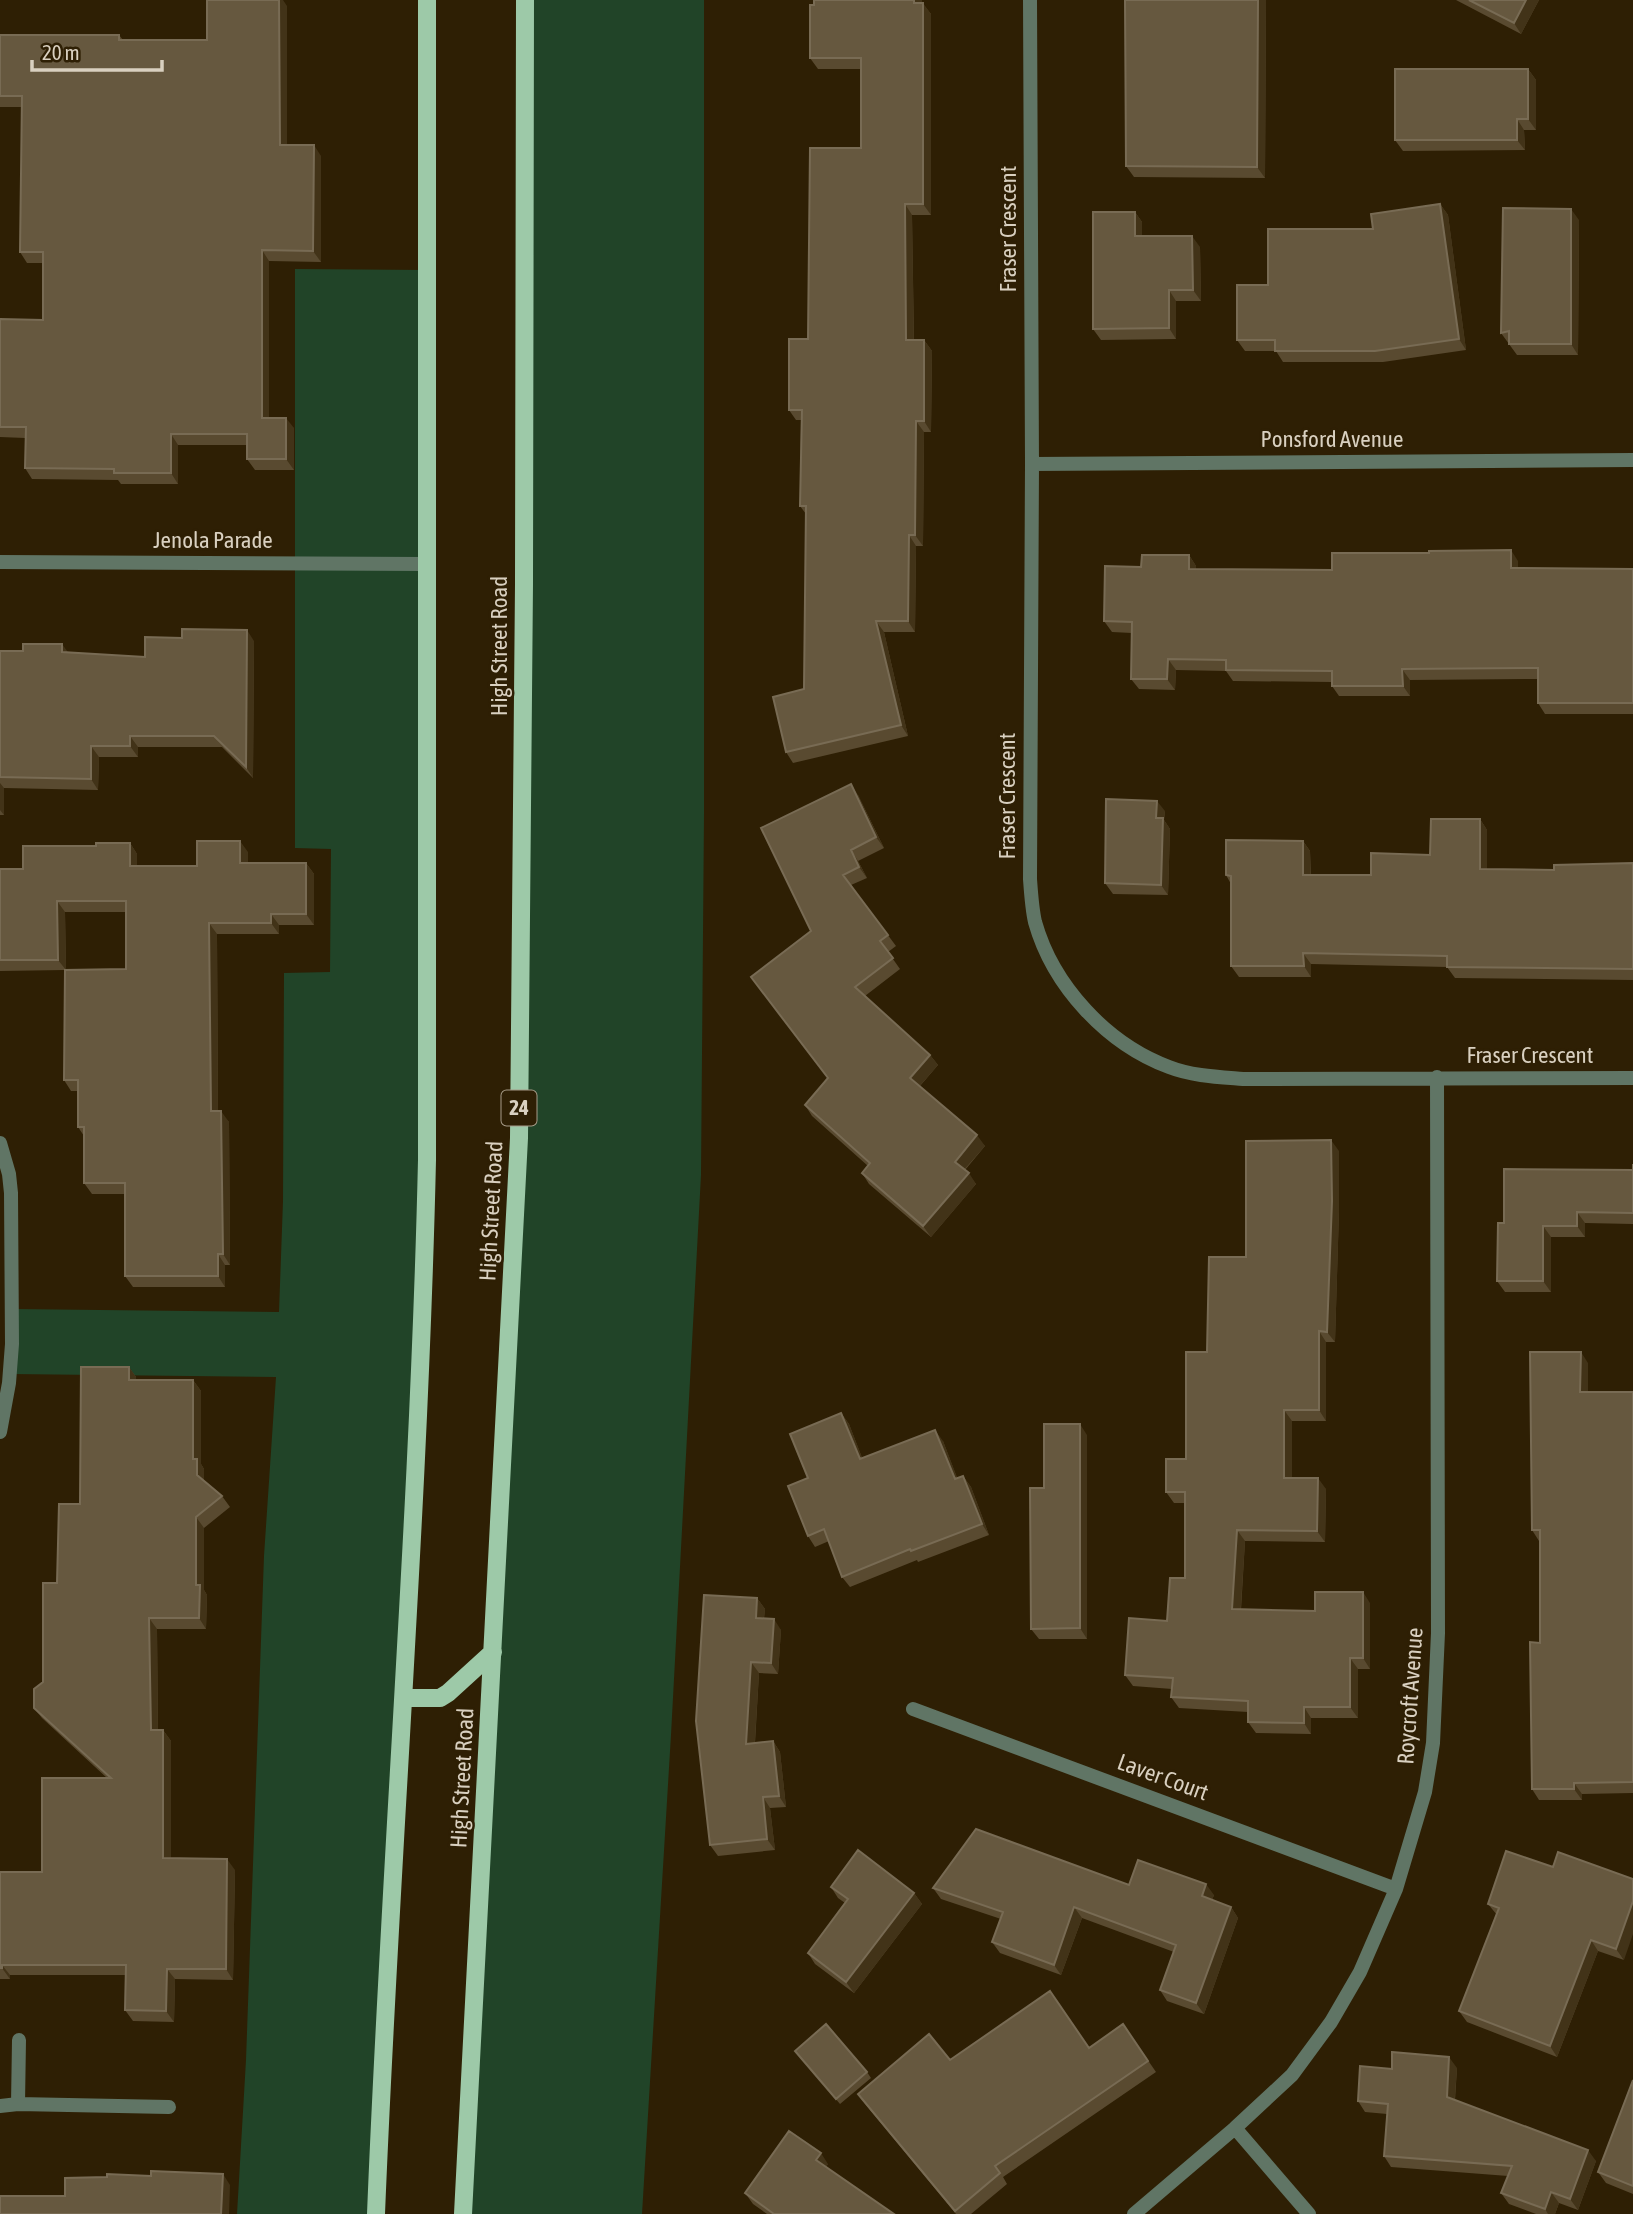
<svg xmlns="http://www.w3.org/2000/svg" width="1633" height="2214" viewBox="0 0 1633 2214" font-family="'Asap Condensed',sans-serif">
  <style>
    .green { fill: #214428 }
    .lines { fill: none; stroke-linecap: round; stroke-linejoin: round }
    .minor { stroke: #607565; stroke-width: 14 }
    .primary { stroke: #9dc9a8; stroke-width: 18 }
    .wall { fill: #594a30; fill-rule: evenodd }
    .shaded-wall { fill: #423318 }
    .building { fill: #66583f; stroke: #786b54; stroke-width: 2 }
    .labels { text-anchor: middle; stroke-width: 5; stroke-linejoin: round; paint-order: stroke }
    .shield { fill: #2e1f04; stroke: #a69b88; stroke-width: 2 }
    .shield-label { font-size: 21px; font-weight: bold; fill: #d9d0c0 }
    .street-label { font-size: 23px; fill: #d9d0c0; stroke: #2e1f04 }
  </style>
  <rect width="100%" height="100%" fill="#2e1f04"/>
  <path class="green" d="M525 0H704V814L701 1175 671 1735 642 2214H463L519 1138Z
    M295 269 427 270V1160L376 2214H237L246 2060 264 1556 276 1377 10 1374 12 1309 279 1312 283 1201 284 973 330 972 331 849 295 848Z"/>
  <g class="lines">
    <path class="minor" d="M1030 0 1032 464 1030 879C1031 893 1032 909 1035 922 1053 986 1107 1044 1169 1067 1192 1076 1218 1077 1243 1079L1633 1078
      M1032 464 1633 460
      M0 562 425 564
      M0 1143 9 1174 11 1193 12 1344 9 1383 0 1432
      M913 1709 1396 1889
      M18 2104 19 2040
      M0 2106 18 2104 169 2107
      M1235 2128 1309 2214
      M1134 2214 1235 2128 1292 2075 1331 2022 1360 1972 1396 1889 1425 1792 1433 1743 1438 1633 1437 1077"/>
    <path class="primary" d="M404 1698H440L448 1693 493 1652
      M376 2214C390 1863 419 1512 427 1160V0
      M463 2214 519 1138 524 584 525 0"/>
  </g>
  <path class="wall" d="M922 0V3L931 14V215H912L914 340H924L932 351 931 432H924L923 546H916L915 632H884L908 736 793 763 786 752 804 689 806 514 800 506 801 420H796L789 410 861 148V69H818L810 58Z
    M1125 0H1266L1265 178 1134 177 1126 166Z
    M1456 0H1539L1521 34Z
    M287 6V145L321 156V262L269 261V418L294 428V470H255L247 459V445H178V484H121L118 480 32 479 25 468V438L0 437V319L43 320V263H27L20 252 22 107H0V35H119L123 40H207Z
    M1528 69 1536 80V130H1524L1525 150 1403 151 1395 140Z
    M1440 204 1448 215 1466 350 1383 362H1283L1276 351H1245L1237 340 1268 285 1373 229Z
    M1135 212 1142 222V236L1200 247 1201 301H1176V339L1101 340 1093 329Z
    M1579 220 1578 355H1517L1501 333Z
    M1189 555 1196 566V569L1332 570 1518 561V568L1633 569V714H1545L1538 703V679L1410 680V696H1339L1332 686V682L1233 681 1226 671 1176 670 1175 690 1139 689 1131 679 1132 633 1112 632 1104 621 1141 567Z
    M254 641 253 778 222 747H138V757H99L98 790 4 788V815H0V651L68 653 145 657Z
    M858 795 884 848 858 861 867 878 851 885 896 946 888 952 900 969 865 996 930 1055 938 1065 920 1086 985 1146 965 1170 976 1184 931 1237 869 1184 862 1173 868 1166 812 1116 805 1105 828 1079 811 931Z
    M1165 811 1164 820 1170 829 1168 895 1113 894 1105 883Z
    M1480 819 1487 830V869L1554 870 1633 863V980L1455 978 1447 967 1311 964V977H1239L1231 966V884L1226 875 1303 841 1310 851 1311 875H1371L1430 855Z
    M130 843 137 854V866H197L248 852V863H306L314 874V925H279V934H217L218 1111 229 1122 230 1265H225V1287H133L125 1276V1194H92L84 1183V1136L78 1127V1091H71L64 1080 65 970 0 971V869H23L96 846ZM65 912H126V969L66 970Z
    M1339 1151V1211L1335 1342H1326V1421H1292V1478L1326 1489 1325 1542 1245 1541 1241 1610 1315 1611 1370 1603V1669H1358V1718H1311V1734L1256 1733 1248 1722V1712L1179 1708 1171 1697 1172 1689 1133 1686 1125 1675 1167 1621 1185 1578V1503H1174L1166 1492 1186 1459 1207 1352 1246 1257Z
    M1633 1164V1224L1585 1223V1237H1551V1292H1505L1497 1281 1504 1223 1633 1170Z
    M1588 1363V1392H1633V1793L1582 1794V1800H1539L1532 1789 1540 1643 1539 1541 1532 1530Z
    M129 1367 136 1377V1380H193L201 1391V1464L204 1469V1481L222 1496 230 1507 204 1528V1590L207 1595 206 1629H157L158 1730H163L171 1741V1858L235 1870 233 1980 175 1979 174 2022 133 2021 125 2010 126 1975H10V1979H0V1872H42L107 1778 42 1718 34 1708 43 1682 57 1583 80 1504Z
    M841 1413 849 1424 862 1458 943 1441 957 1478 963 1476 971 1487 989 1535 918 1562 917 1560 850 1587 842 1577 829 1541 815 1547 808 1536V1478Z
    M1087 1435V1639H1039L1031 1629 1044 1488Z
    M757 1598 765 1609 764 1618 781 1630 778 1674 759 1673 755 1743 773 1741 780 1752 786 1807 770 1808 775 1850 718 1856 710 1845Z
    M1558 1852 1624 1960 1598 1951 1557 2057 1467 2022 1459 2011 1497 1915 1488 1904 1553 1867Z
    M1129 1885 1214 1895 1212 1900 1231 1907 1238 1918 1204 2014 1167 2001 1160 1990 1174 1952 1082 1918 1061 1975 1000 1953 992 1942 1001 1919 941 1899 933 1888Z
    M831 1887 914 1893 922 1904 854 1993 815 1964 808 1953 845 1903 838 1898Z
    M1123 2024 1156 2072 1003 2177 1007 2184 971 2214H956L866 2105 858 2094 950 2060 1089 2048Z
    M795 2051 867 2072 871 2078 840 2104Z
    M1457 2068 1455 2100 1596 2161 1578 2210 1559 2203 1555 2214H1536L1509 2204 1501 2193 1508 2176 1391 2167 1384 2156 1387 2114 1365 2112 1358 2101 1392 2069Z
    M1633 2080V2194L1606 2183 1598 2172Z
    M828 2164 826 2167 894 2214H767L753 2204 745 2193Z"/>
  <path class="shaded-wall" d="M279 0H283L287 6V156L280 145Z
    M914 0H922V14L914 3Z
    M1258 0H1266L1265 178 1257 167Z
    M1526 0H1539L1521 34 1514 23Z
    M923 3 931 14V215L923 204Z
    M1528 69 1536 80V130L1528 119Z
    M1517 119 1524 130 1525 150 1517 140Z
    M314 145 321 156V262L313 251Z
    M905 204 912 215 914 351 906 340Z
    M1440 204 1448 215 1466 350 1459 339Z
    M1571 209 1579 220 1578 355 1571 344Z
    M1135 212 1142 222V247L1135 236Z
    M1192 236 1200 247 1201 301 1193 290Z
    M262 250 269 261V428L262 418Z
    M1169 290 1176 301V339L1169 328Z
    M924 340 932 351 931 432 924 421Z
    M286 418 294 428V470L286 459Z
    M916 421 924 432 923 546 915 535Z
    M171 434 178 445V484L171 473Z
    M909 535 916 546 915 632 908 621Z
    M1511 550 1518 561V579L1511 568Z
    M1189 555 1196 566V580L1189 569Z
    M876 621 884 632 908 736 901 725Z
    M247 630 254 641 253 778 246 767Z
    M62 644 70 655 62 652Z
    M1168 659 1176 670 1175 690 1167 679Z
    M1402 669 1410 680V696L1403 686Z
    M130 736 138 747V757L130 746Z
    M91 746 99 757 98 790 91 779Z
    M0 783 4 788V815L0 810Z
    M851 784 858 795 884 848 876 837Z
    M1157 801 1165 811 1164 820 1170 829 1168 895 1161 885 1156 818Z
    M1480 819 1487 830V879L1480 869Z
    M240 841 248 852V874L240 863Z
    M1303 841 1310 851 1311 886 1303 875Z
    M130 843 137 854V877L130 866Z
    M851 850 858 861 867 878 859 867Z
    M306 863 314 874V925L306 914Z
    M57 901 65 912 66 970 58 960Z
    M271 914 279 925V934L271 923Z
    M209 923 217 934 218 1122 211 1111Z
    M1303 953 1311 964V977L1304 966Z
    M930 1055 938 1065 917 1089 910 1078Z
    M221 1111 229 1122 230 1265 223 1254Z
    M977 1135 985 1146 962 1172 955 1162Z
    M1331 1140 1339 1151V1211L1335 1342 1327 1332Z
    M969 1173 976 1184 931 1237 923 1226Z
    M1577 1212 1585 1223V1237L1577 1226Z
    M1543 1226 1551 1237V1292L1543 1281Z
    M218 1254 225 1265V1287L218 1276Z
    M1319 1331 1326 1342V1421L1319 1410Z
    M1581 1352 1588 1363V1403L1580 1392Z
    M129 1367 136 1377V1391L129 1380Z
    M193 1380 201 1391V1464L204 1469V1486L197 1475 193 1459Z
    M1284 1410 1292 1421V1489L1284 1478Z
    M841 1413 849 1424 867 1470 860 1459Z
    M1080 1424 1087 1435V1639L1080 1628Z
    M935 1430 943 1441 962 1490 955 1479Z
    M963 1476 971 1487 989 1535 982 1524Z
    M1318 1478 1326 1489 1325 1542 1317 1531Z
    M196 1517 204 1528V1590L207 1595 206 1629 199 1618 196 1585Z
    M1237 1530 1245 1541 1240 1620 1232 1609Z
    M1363 1592 1370 1603V1669L1363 1658Z
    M757 1598 765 1609 763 1629 756 1618Z
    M149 1618 157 1629 158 1741 151 1730Z
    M774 1619 781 1630 778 1674 771 1663Z
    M1350 1658 1358 1669V1718L1350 1707Z
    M751 1662 759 1673 754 1755 746 1744Z
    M1304 1707 1311 1718V1734L1304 1723Z
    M163 1730 171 1741V1869L163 1858Z
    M773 1741 780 1752 786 1807 779 1796Z
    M1574 1783 1582 1794V1800L1574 1789Z
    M763 1797 770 1808 775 1850 767 1839Z
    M227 1859 235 1870 233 1980 226 1969Z
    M1206 1884 1214 1895 1209 1907 1202 1896Z
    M914 1893 922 1904 854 1993 846 1982Z
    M1633 1901V1934L1624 1960 1616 1949Z
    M1074 1907 1082 1918 1061 1975 1054 1965Z
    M1231 1907 1238 1918 1204 2014 1196 2003Z
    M1591 1940 1598 1951 1557 2057 1550 2046Z
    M2 1965 10 1975V1979L2 1968Z
    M167 1969 175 1979 174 2022 166 2011Z
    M1449 2057 1457 2068 1454 2108 1447 2097Z
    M1588 2150 1596 2161 1578 2210 1570 2199Z
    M821 2153 828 2164 823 2171 816 2160Z
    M223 2174 230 2185 229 2214H221Z
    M1551 2192 1559 2203 1555 2214H1548L1545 2209Z"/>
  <path class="building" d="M207 0H279L280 145H314L313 251 262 250V418H286V459H247V434H171V473H114V469L25 468 26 427H0V319L43 320V252H20L22 96H0V35H119V40H207Z
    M814 0H914V3H923V204H905L906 340H924V421H916L915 535H909L908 621H876L901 725 786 752 773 697 804 689 806 506H800L802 410H789V339H808L810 148H861V58H810V5H814Z
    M1125 0H1258L1257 167 1126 166Z
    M1469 0H1526L1514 23Z
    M1395 69H1528V119H1517V140H1395Z
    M1440 204 1459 339 1375 351H1275V340H1237V285H1268V229H1373L1371 214Z
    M1503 208 1571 209V344H1509V331L1501 333Z
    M1093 212H1135V236H1192L1193 290H1169V328L1093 329Z
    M1511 550V568L1633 569V703H1538V668L1402 669 1403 686H1332V671L1226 670V660L1168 659 1167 679H1131L1132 622 1104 621 1105 566 1141 567 1142 555H1189V569L1332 570V553H1429V551Z
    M182 629 247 630 246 767 214 736H130V746H91V779L0 777V651H23V644H62V652L145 657V637L182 638Z
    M851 784 876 837 851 850 859 867 843 875 888 935 880 941 893 958 855 987 930 1055 910 1078 977 1135 955 1162 969 1173 923 1226 862 1173 870 1163 805 1105 828 1078 751 977 811 931 761 828Z
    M1106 799 1157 801 1156 818H1163L1161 885 1105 883Z
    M1431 819H1480V869L1554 870V865L1633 863V969L1447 967V956L1303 953 1304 966H1231V876L1226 875V840L1303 841V875H1371V853L1430 855Z
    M197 841H240V863H306V914H271V923H209L211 1111H221L223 1254H218V1276H125V1183H84V1127H78V1080H64L65 970 126 969V901H57L58 960H0V869H23V846H96V843H130V866H197Z
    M1331 1140 1332 1201 1327 1332 1319 1331V1410H1284V1478H1318L1317 1531 1237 1530 1232 1609 1315 1611V1592H1363V1658H1350V1707H1304V1723L1248 1722V1701L1171 1697 1173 1678 1125 1675 1129 1618 1167 1621 1170 1578H1185V1492H1166V1459H1186V1352H1207L1209 1257H1246V1141Z
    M1633 1164V1213L1577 1212V1226H1543V1281H1497L1498 1223H1504V1169L1633 1170Z
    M1530 1352H1581L1580 1392H1633V1782L1574 1783V1789H1532L1530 1642 1540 1643V1530H1532Z
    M81 1367H129V1380H193V1459H197V1475L222 1496 196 1517V1585H200L199 1618H149L151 1730H163V1858L227 1859 226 1969H167L166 2011 125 2010 126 1965H2V1968H0V1872H42V1778H111L34 1708V1689L43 1682V1583H57L59 1504H80Z
    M841 1413 860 1459 935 1430 955 1479 963 1476 982 1524 911 1551 910 1549 842 1577 824 1529 808 1536 788 1486 808 1478 790 1434Z
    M1044 1424H1080V1628L1031 1629 1030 1488H1044Z
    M704 1595 757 1598 756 1618 774 1619 771 1663 751 1662 746 1744 773 1741 779 1796 763 1797 767 1839 710 1845 696 1721Z
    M976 1829 1129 1885 1138 1860 1206 1884 1202 1896 1231 1907 1196 2003 1160 1990 1176 1945 1074 1907 1054 1965 992 1942 1003 1912 933 1888Z
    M858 1850 914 1893 846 1982 808 1953 848 1899 831 1887Z
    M1506 1851 1553 1867 1558 1852 1633 1879V1901L1616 1949 1591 1940 1550 2046 1459 2011 1499 1908 1488 1904Z
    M1050 1991 1089 2048 1123 2024 1148 2061 995 2166 1000 2173 955 2211 858 2094 929 2034 950 2060Z
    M826 2024 867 2072 836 2099 795 2051Z
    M1392 2052 1449 2057 1447 2097 1588 2150 1570 2199 1551 2192 1545 2209 1501 2193 1512 2166 1384 2156 1388 2104 1358 2101 1360 2066 1392 2069Z
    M1633 2080V2186L1598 2172Z
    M789 2131 821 2153 816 2160 894 2214H774L745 2193Z
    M151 2171 223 2174 221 2214H0V2196H65V2178L107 2177V2174L151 2176Z"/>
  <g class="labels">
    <rect class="shield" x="501.5" y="1090.5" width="35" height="35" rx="5"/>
    <g class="shield-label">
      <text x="519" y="1115">24</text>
    </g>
    <g class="street-label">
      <text transform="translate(1008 229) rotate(-90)" y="8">Fraser Crescent</text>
      <text x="1332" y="447">Ponsford Avenue</text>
      <text x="213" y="548">Jenola Parade</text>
      <text transform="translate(499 646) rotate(-90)" y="8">High Street Road</text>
      <text transform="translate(1007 796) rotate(-90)" y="8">Fraser Crescent</text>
      <text x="1530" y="1063">Fraser Crescent</text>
      <text transform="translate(491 1211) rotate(-87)" y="8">High Street Road</text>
      <text transform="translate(1410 1696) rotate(-86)" y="8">Roycroft Avenue</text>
      <text transform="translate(1163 1777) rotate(20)" y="8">Laver Court</text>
      <text transform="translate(462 1778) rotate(-87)" y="8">High Street Road</text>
    </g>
  </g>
  <path d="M32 60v10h130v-10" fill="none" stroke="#d9d0c0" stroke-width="3.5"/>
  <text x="42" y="60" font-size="21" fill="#d9d0c0" stroke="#2e1f04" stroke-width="5" paint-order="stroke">20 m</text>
</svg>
